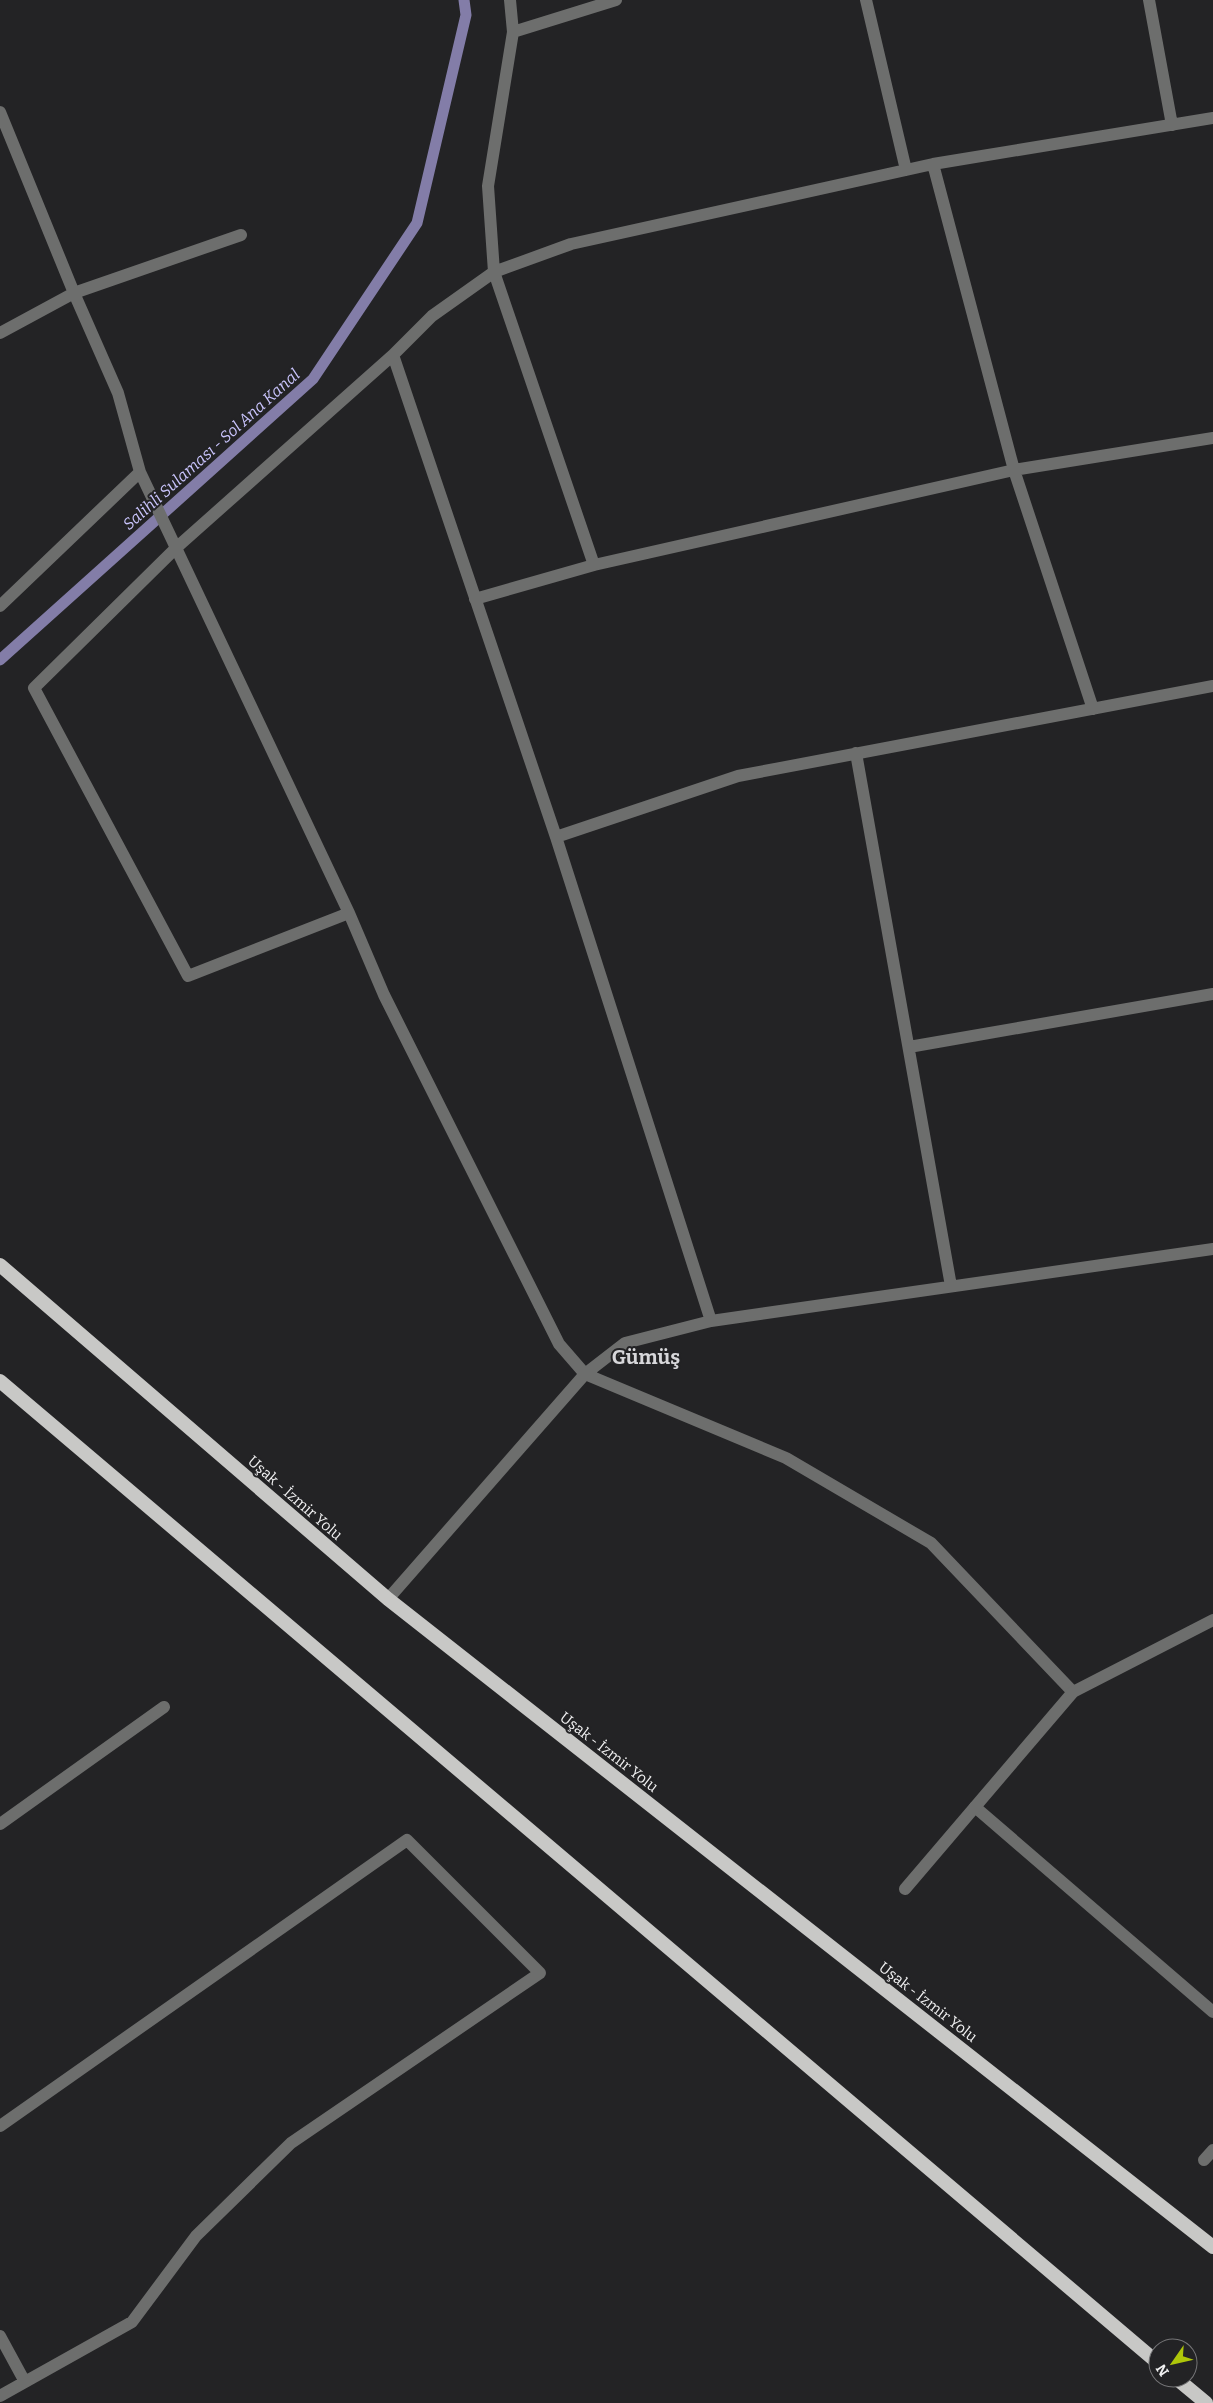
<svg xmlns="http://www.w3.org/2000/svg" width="1213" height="2403" viewBox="0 0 1213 2403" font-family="Bitter,serif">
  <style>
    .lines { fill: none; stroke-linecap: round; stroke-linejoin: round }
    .stream { stroke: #837da8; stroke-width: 11 }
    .minor { stroke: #6d6e6d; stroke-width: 12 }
    .tertiary { stroke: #6d6e6d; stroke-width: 12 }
    .trunk { stroke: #c8c8c6; stroke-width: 14 }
    .labels { text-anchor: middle; stroke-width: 4; stroke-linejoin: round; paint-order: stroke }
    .street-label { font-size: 15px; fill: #f1f1f2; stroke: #232325 }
    .water-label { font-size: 16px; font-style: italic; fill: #c9c4fc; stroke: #232325 }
    .district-label { font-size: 20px; font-weight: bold; fill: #d7d7da; stroke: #232325 }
  </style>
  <rect width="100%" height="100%" fill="#232325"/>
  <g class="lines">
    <path class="stream" d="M0 660 313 379 417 223 466 15 464 0"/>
    <path class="minor" d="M510 0 513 32 488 186 494 272 594 565
      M866 0 906 170
      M1149 0 1172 125
      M513 32 616 0
      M0 112 74 293 118 393 140 472 349 913 384 995 559 1344 585 1374 786 1458 931 1543 1073 1692
      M933 164 1014 470 1093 709
      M0 333 74 293 241 235
      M393 355 556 837 711 1321
      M475 599 594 565 1014 470 1213 438
      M0 606 140 472
      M856 753 951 1286
      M556 837 738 776 1213 686
      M349 913 188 976 34 688 176 548 393 355 432 316 494 272 571 244 933 164 1213 118
      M909 1047 1213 994
      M388 1599 585 1374 625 1343 711 1321 1213 1249
      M975 1807 1213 2012
      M0 1824 164 1707
      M0 2126 407 1840 540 1973 291 2143 196 2236 132 2322 0 2396
      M1204 2160 1213 2150
      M0 2336 25 2382"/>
    <path class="tertiary" d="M905 1889 1073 1692 1213 1620"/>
    <path class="trunk" d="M0 1265 388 1599 1213 2247
      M0 1381 1158 2363
      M1176 2378 1206 2403"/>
  </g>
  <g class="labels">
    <g class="street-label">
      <text transform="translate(295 1498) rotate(41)" y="5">Uşak - İzmir Yolu</text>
      <text transform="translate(609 1752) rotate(38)" y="5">Uşak - İzmir Yolu</text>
      <text transform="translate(928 2002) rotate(38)" y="5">Uşak - İzmir Yolu</text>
    </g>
    <g class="water-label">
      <text transform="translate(211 449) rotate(-42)" y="6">Salihli Sulaması - Sol Ana Kanal</text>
    </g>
    <g class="district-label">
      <text x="646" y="1364">Gümüş</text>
    </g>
  </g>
  <g transform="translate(1173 2363) rotate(236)"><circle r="24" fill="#232325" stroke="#757577"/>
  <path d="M0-4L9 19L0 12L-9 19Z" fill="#aec60a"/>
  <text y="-8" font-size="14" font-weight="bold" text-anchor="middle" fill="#f1f1f2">N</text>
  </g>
</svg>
